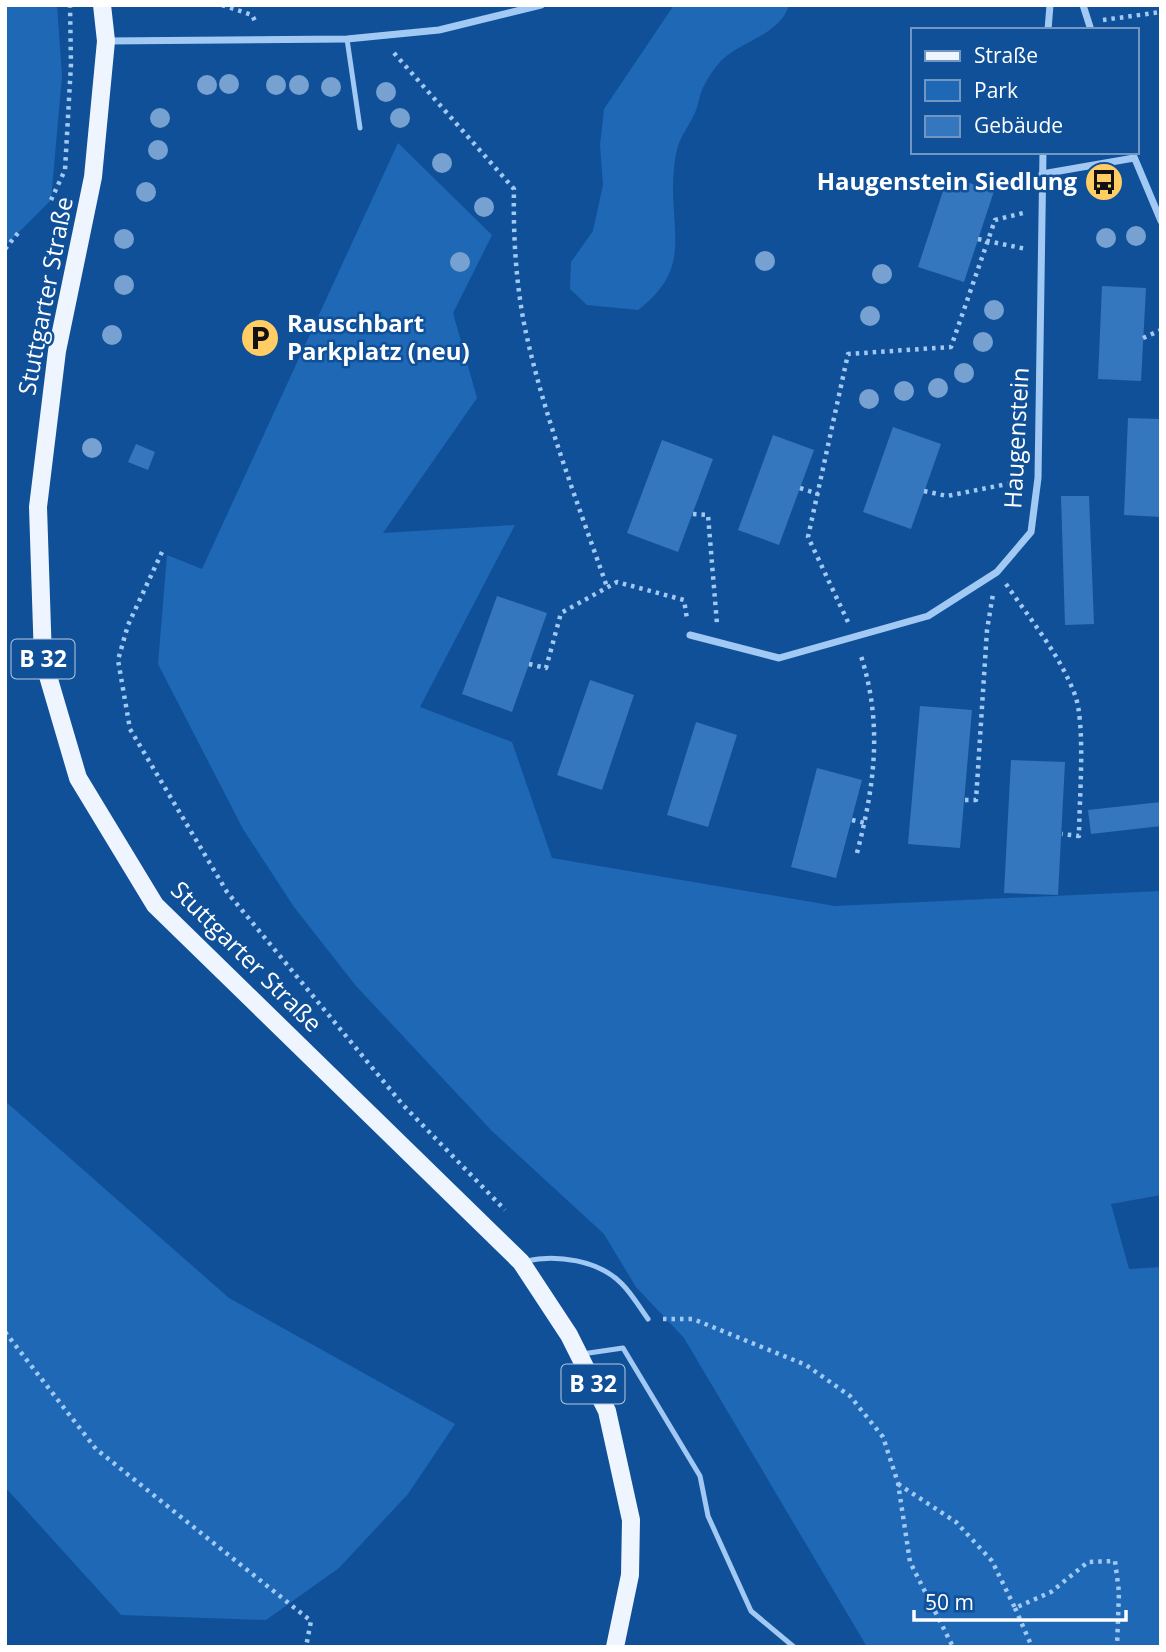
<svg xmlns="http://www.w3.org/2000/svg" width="1166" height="1652" viewBox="0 0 1166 1652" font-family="'Open Sans',sans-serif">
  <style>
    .green { fill: #1e68b6 }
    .building { fill: #3477bf }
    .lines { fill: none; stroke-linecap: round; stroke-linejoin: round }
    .path { stroke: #a1c9f4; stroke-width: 4.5; stroke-dasharray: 3.5 5; stroke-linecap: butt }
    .service { stroke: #a1c9f4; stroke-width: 5 }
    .minor { stroke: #a1c9f4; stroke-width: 7 }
    .primary { stroke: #eef5ff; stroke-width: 18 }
    .tree { fill: #76a1d0 }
    .labels { text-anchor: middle; stroke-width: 5; stroke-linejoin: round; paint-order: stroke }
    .shield { fill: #105098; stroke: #b7cae0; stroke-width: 2 }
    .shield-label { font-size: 23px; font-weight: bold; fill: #fff }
    .poi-label { font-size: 24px; font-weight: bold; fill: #fff; stroke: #105098; text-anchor: end }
    .street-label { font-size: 24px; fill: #fff; stroke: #105098 }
  </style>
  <rect width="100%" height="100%" fill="#105098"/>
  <path class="green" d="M5 5H57L62 76 51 200 5 246Z
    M674 5H789C781 33 744 41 724 58 717 64 709 76 705 84 699 93 699 105 694 115 682 138 677 139 674 169 668 229 695 267 638 310L587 305 570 289 571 262 593 231 603 185 600 145 604 109Z
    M398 143 492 235 453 313 477 398 383 533 515 525 420 707 512 742 552 858 835 906 1161 891V1195L1111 1204 1129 1269 1161 1267V1647H867L684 1338 636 1287 604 1234 492 1131 356 986 294 907 243 829 158 664 167 555 202 569Z
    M5 1101 229 1298 455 1424 408 1494 339 1568 266 1620 121 1615 5 1487Z"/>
  <path class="building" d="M948 176 994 191 964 282 918 267Z
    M1115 183 1116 193 1096 197 1094 186Z
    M1102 286 1146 288 1141 381 1098 379Z
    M1128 418 1161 419V517L1124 515Z
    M893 427 941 444 911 529 863 512Z
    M773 435 814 450 779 545 738 530Z
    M662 440 713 459 678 552 627 533Z
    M136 444 155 452 148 470 128 462Z
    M1061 496H1089L1094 624 1065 625Z
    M497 596 547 613 512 712 462 694Z
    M590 680 634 695 602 790 557 775Z
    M920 706 972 710 960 848 908 844Z
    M696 722 737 735 708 827 667 815Z
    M1011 760 1065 762 1058 895 1004 893Z
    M817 768 862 780 836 878 791 867Z
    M1161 802V826L1091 834 1088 810Z"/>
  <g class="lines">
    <path class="path" d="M222 5 252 15 256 23
      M1103 20 1161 12
      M394 53 514 189C513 236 516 287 526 333 545 419 578 504 607 587
      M51 200 65 170 71 64 70 5
      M978 239 1026 249
      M5 249 18 233
      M1143 338 1161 330
      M800 488 818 494
      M924 491 947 496 1022 481
      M693 514 708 515 717 624
      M162 552 128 625 118 660 130 729 227 892 403 1105 505 1210
      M1006 584C1030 619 1060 655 1075 695 1086 725 1079 802 1079 836L1062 834
      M848 622 808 537 848 354 951 347 995 220 1027 212
      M529 664 546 668 561 613 617 582 684 600 687 619
      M965 800H976L987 630 993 594
      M852 820 865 823
      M857 853C875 784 883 722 860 653
      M663 1319H693L806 1365 850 1396 883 1437 898 1483 910 1562 953 1647
      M5 1332 96 1449 311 1621 306 1647
      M898 1484 956 1522 992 1561 1015 1608 1051 1592 1088 1562 1115 1561 1119 1592 1117 1647
      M1015 1608 1032 1647"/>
    <path class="service" d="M347 39 360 128
      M526 1261C556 1254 599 1260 622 1284 632 1294 640 1308 648 1319
      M582 1354 623 1348 700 1476 708 1516 751 1611 794 1647"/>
    <path class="minor" d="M1083 5 1091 30
      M1048 30 1050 5
      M107 41 347 39 439 30 541 5
      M1132 152 1161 221
      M1042 174 1134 158
      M690 635 779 658 928 616 997 572 1031 532 1038 478 1043 152"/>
    <path class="primary" d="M102 5 106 41 93 177 57 351 38 507 43 659 78 778 155 905 521 1262 569 1335 607 1411 631 1520 630 1575 615 1647"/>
  </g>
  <g class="tree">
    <circle cx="229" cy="84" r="10"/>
    <circle cx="207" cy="85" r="10"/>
    <circle cx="276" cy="85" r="10"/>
    <circle cx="299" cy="85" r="10"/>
    <circle cx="331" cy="87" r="10"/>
    <circle cx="386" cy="92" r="10"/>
    <circle cx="160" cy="118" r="10"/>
    <circle cx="400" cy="118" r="10"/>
    <circle cx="158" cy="150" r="10"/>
    <circle cx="442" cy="163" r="10"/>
    <circle cx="146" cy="192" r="10"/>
    <circle cx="484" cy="207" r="10"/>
    <circle cx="1136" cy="236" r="10"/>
    <circle cx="1106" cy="238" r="10"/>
    <circle cx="124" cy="239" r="10"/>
    <circle cx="765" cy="261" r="10"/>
    <circle cx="460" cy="262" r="10"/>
    <circle cx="882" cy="274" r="10"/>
    <circle cx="124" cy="285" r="10"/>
    <circle cx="994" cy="310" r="10"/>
    <circle cx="870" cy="316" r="10"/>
    <circle cx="112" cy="335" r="10"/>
    <circle cx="983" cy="342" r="10"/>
    <circle cx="964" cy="373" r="10"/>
    <circle cx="938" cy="388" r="10"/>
    <circle cx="904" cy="391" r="10"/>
    <circle cx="869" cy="399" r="10"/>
    <circle cx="92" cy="448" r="10"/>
  </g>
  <defs>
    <symbol id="bus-disc" viewBox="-11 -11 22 22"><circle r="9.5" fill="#ffcd64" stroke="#105098"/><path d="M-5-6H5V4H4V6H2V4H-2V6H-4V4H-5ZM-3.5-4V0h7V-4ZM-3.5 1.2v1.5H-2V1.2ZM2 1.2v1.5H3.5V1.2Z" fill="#111"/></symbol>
    <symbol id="parking-disc" viewBox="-11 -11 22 22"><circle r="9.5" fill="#ffcd64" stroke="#105098"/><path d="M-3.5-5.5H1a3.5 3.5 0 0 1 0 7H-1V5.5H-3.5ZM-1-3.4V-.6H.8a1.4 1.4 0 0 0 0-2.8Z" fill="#111"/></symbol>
  </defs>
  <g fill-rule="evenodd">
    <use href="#bus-disc" x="1082" y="160" width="44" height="44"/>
    <use href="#parking-disc" x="238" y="316" width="44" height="44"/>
  </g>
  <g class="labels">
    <g class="shield">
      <rect x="11.5" y="639.5" width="63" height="39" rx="5"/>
      <rect x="561.5" y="1364.5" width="63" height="39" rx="5"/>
    </g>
    <g class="shield-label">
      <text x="43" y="667">B 32</text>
      <text x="593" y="1392">B 32</text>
    </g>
    <g class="poi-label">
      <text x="1077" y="190">Haugenstein Siedlung</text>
      <text x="287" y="332" text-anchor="start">Rauschbart<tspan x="287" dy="28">Parkplatz (neu)</tspan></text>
    </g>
    <g class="street-label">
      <text transform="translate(46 296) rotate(-79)" y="8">Stuttgarter Straße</text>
      <text transform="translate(1017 438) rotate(-87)" y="8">Haugenstein</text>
      <text transform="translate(246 957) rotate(45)" y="8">Stuttgarter Straße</text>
    </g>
  </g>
  <rect width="1166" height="1652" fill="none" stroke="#ffffff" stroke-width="14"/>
  <rect x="911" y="28" width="228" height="126" fill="#105098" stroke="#7096c1" stroke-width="2"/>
  <rect x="925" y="51" width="35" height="10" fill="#eef5ff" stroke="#7096c1" stroke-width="2"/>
  <text x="974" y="63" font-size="21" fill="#ffffff">Straße</text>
  <rect x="925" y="80" width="35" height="21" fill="#1e68b6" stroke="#7096c1" stroke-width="2"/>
  <text x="974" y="98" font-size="21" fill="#ffffff">Park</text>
  <rect x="925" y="116" width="35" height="21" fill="#3477bf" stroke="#7096c1" stroke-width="2"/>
  <text x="974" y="133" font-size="21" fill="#ffffff">Gebäude</text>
  <path d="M914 1610v10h212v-10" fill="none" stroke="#ffffff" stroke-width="3.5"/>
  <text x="925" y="1610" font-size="21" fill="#ffffff" stroke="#105098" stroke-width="5" paint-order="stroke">50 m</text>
</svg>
